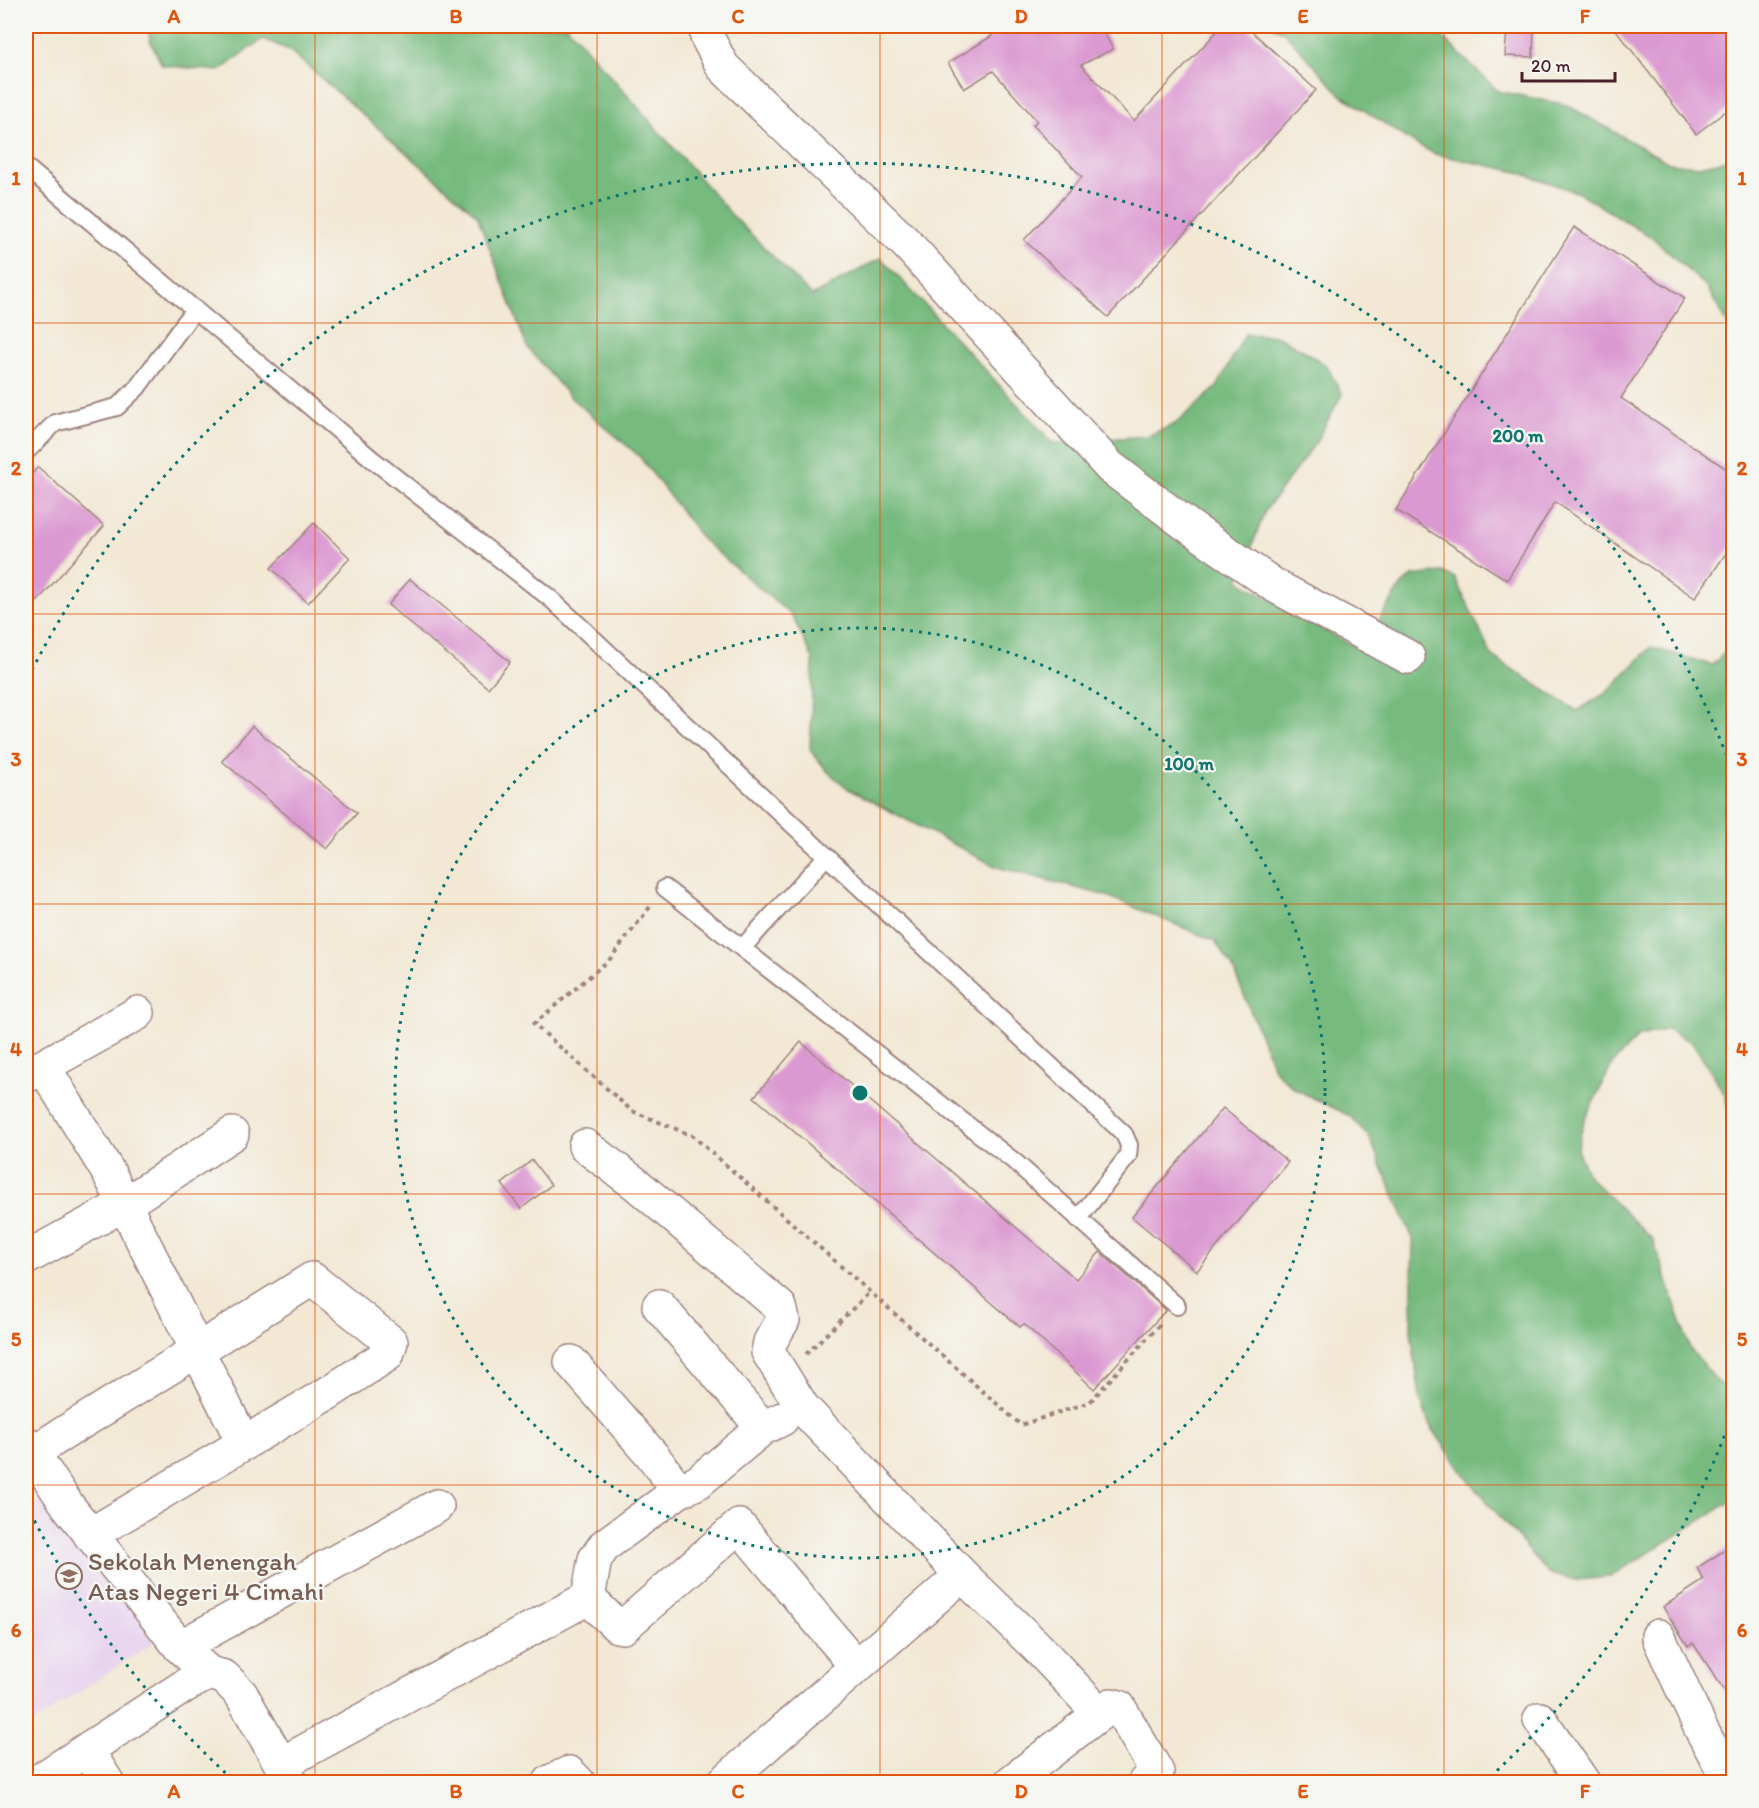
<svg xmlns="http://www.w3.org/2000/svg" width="1759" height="1808" viewBox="0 0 1759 1808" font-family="Itim,sans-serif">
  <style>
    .built { fill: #e7d2ef }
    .forest { fill: #76ba7e; stroke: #606c54; stroke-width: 1.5 }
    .building { fill: #db99d1 }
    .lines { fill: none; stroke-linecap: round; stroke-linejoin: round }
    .service-casing { stroke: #9e8480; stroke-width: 20 }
    .minor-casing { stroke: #9e8480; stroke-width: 36 }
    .path { stroke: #9e8480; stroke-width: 4; stroke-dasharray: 4.5 4.5; stroke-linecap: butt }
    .service { stroke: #fff; stroke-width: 16 }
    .minor { stroke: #fff; stroke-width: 33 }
    .grid { fill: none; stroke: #e0560e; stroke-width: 1.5; stroke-opacity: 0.55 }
    .ring { fill: none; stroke: #0f766e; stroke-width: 3; stroke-dasharray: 3 6 }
    .labels { text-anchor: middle; stroke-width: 4.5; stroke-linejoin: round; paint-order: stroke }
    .education-label { font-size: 26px; fill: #785e54; stroke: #f6f6f2; text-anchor: start }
    .centre { fill: #0f766e; stroke: #f6f6f2; stroke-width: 3 }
    .ring-label { font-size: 18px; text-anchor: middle; font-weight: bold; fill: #0f766e; stroke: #f6f6f2; stroke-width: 4.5; stroke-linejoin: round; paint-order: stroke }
    .neatline { fill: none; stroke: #e0560e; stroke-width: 2 }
    .grid-label { font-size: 20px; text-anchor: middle; font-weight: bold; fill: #e0560e }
  </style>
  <rect width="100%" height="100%" fill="#f6f6f2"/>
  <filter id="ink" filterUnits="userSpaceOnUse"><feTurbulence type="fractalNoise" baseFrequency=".0167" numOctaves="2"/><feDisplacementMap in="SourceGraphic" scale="12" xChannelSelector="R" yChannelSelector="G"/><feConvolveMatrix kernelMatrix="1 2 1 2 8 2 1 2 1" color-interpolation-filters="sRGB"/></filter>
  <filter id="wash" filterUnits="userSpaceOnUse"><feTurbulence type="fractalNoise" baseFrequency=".008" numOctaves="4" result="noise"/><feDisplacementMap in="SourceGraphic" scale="24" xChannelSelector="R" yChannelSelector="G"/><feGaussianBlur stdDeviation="1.35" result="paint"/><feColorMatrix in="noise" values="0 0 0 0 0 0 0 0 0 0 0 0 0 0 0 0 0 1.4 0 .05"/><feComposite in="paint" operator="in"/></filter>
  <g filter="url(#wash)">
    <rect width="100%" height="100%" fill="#f2e8d4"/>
    <path class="built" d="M55 1490 155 1641 26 1728V1511Z"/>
    <path class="forest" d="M148 26H567L731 214 812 296 881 258 1053 443 1147 436 1175 424 1217 387 1245 334 1278 336 1304 351 1327 366 1342 394 1316 442 1265 511 1239 581 1360 650 1401 586 1412 576 1442 572 1455 578 1492 656 1577 711 1606 693 1651 647 1712 665 1733 644V1197L1730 1184 1731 1123 1725 1095 1693 1043 1668 1029 1639 1036 1613 1063 1584 1121 1577 1150 1589 1177 1653 1240 1690 1349 1733 1400V1500L1610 1577 1577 1580 1549 1574 1465 1476 1429 1424 1420 1398 1411 1331 1413 1239 1369 1137 1350 1116 1295 1089 1275 1071 1232 966 1215 941 1107 896 997 867 850 790 828 772 810 750 813 659 792 616 703 540 639 456 570 397 527 347 477 215 289 50 263 39 219 71 162 65 150 40Z
      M1273 26H1431L1498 91 1567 105 1669 163 1698 166 1733 159V333L1707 288 1654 239 1579 193 1518 172 1435 154 1411 141 1341 95 1284 32Z"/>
    <g id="blocks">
      <path class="building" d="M986 26H1100L1113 49 1081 65 1134 121 1222 26H1246L1316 90 1108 317 1024 240 1082 177 1033 125 1037 121 993 71 964 89 948 63 992 36Z
        M1507 26H1534L1533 57 1505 56Z
        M1613 26H1734V105L1696 134Z
        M1574 227 1685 298 1621 398 1734 474V542L1695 598 1555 502 1507 580 1396 510Z
        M38 467 104 526 26 614V481Z
        M314 523 350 558 308 603 271 568Z
        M410 579 510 662 488 688 388 605Z
        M252 726 357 813 327 849 222 761Z
        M801 1042 1076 1279 1100 1252 1166 1310 1094 1389 1024 1324 1020 1327 754 1097Z
        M1223 1108 1288 1162 1197 1271 1132 1217Z
        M532 1160 551 1185 521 1209 502 1184Z
        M1734 1544V1705L1693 1643 1688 1646 1663 1607 1704 1580 1697 1568Z"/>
    </g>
  </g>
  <g filter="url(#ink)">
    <use href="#blocks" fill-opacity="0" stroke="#9e8480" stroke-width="1.5"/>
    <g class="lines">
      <defs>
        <path id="service" d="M26 167 372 459 551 599 1124 1134 1129 1145 1128 1156 1078 1219
          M26 452 55 423 117 407 137 388 195 309
          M665 888 1015 1162 1177 1306
          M742 948 826 857"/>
        <path id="minor" d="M706 26 707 37 723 67 906 243 1110 467 1187 525 1275 586 1408 657
          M43 1066 110 1175 244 1444
          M26 1076 138 1013
          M585 1146 636 1184 780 1307 783 1320 770 1342 768 1352 803 1408 962 1575 724 1782
          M26 1258 125 1204 232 1134
          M659 1306 763 1428 782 1419
          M571 1362 652 1455 679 1491
          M26 1443 68 1506 180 1647 209 1673
          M32 1453 312 1279 391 1342 387 1355 330 1392 90 1535
          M962 1575 1036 1646 1100 1714
          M588 1598 617 1626 623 1627 739 1526 857 1667
          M1658 1636 1701 1729 1730 1782
          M180 1647 437 1506
          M1540 1719 1583 1782
          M87 1750 107 1782
          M281 1764 588 1598 595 1559 605 1545 679 1491 698 1482 763 1428
          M37 1782 186 1685 209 1673 224 1677 241 1694 291 1782
          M550 1782 569 1773 578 1782
          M1011 1782 1111 1705 1119 1707 1157 1772 1145 1782"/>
      </defs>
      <use href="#service" class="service-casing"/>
      <use href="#minor" class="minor-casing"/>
      <path class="path" d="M650 907 610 959 534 1024 632 1111 693 1136 1021 1425 1090 1402 1162 1322
        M806 1354 870 1292"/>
      <use href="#service" class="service"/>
      <use href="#minor" class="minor"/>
    </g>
  </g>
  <path class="grid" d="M315 26V1782M597 26V1782M880 26V1782M1162 26V1782M1444 26V1782M26 323H1734M26 614H1734M26 904H1734M26 1194H1734M26 1485H1734"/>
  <g class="ring">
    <circle cx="860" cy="1093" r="465"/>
    <path d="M1731 1419A930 930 0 0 1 1488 1779M232 1779A930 930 0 0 1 28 1508M28 678A930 930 0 0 1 1731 767"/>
  </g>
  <defs>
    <symbol id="school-ring" viewBox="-11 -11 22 22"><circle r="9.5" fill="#f6f6f2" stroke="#8d6e63" stroke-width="1.5"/><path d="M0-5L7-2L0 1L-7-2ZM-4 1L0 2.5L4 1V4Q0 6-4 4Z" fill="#8d6e63"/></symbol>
  </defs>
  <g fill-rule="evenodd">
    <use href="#school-ring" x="54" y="1561" width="30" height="30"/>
  </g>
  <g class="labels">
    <g class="education-label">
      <text x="88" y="1570">Sekolah Menengah<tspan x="88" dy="30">Atas Negeri 4 Cimahi</tspan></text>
    </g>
  </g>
  <circle cx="860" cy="1093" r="9" class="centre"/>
  <g class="ring-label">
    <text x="1518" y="442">200 m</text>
    <text x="1189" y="770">100 m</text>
  </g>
  <rect width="1759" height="1808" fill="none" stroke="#f6f6f2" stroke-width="66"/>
  <path d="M1522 72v9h93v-9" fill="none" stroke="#4a1f2b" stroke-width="3"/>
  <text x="1531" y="72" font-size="18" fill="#4a1f2b" stroke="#f6f6f2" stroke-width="4.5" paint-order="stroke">20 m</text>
  <rect x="33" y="33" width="1693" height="1742" class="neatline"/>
  <g class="grid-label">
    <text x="174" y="23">A</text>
    <text x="456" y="23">B</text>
    <text x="738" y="23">C</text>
    <text x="1021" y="23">D</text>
    <text x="1303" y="23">E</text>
    <text x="1585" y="23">F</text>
    <text x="16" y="185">1</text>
    <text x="1742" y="185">1</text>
    <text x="16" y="475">2</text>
    <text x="1742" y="475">2</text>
    <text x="16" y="766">3</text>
    <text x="1742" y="766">3</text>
    <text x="16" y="1056">4</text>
    <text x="1742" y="1056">4</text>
    <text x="16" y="1346">5</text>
    <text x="1742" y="1346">5</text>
    <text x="16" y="1637">6</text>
    <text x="1742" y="1637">6</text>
    <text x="174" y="1798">A</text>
    <text x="456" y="1798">B</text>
    <text x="738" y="1798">C</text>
    <text x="1021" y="1798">D</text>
    <text x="1303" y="1798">E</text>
    <text x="1585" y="1798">F</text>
  </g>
</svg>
